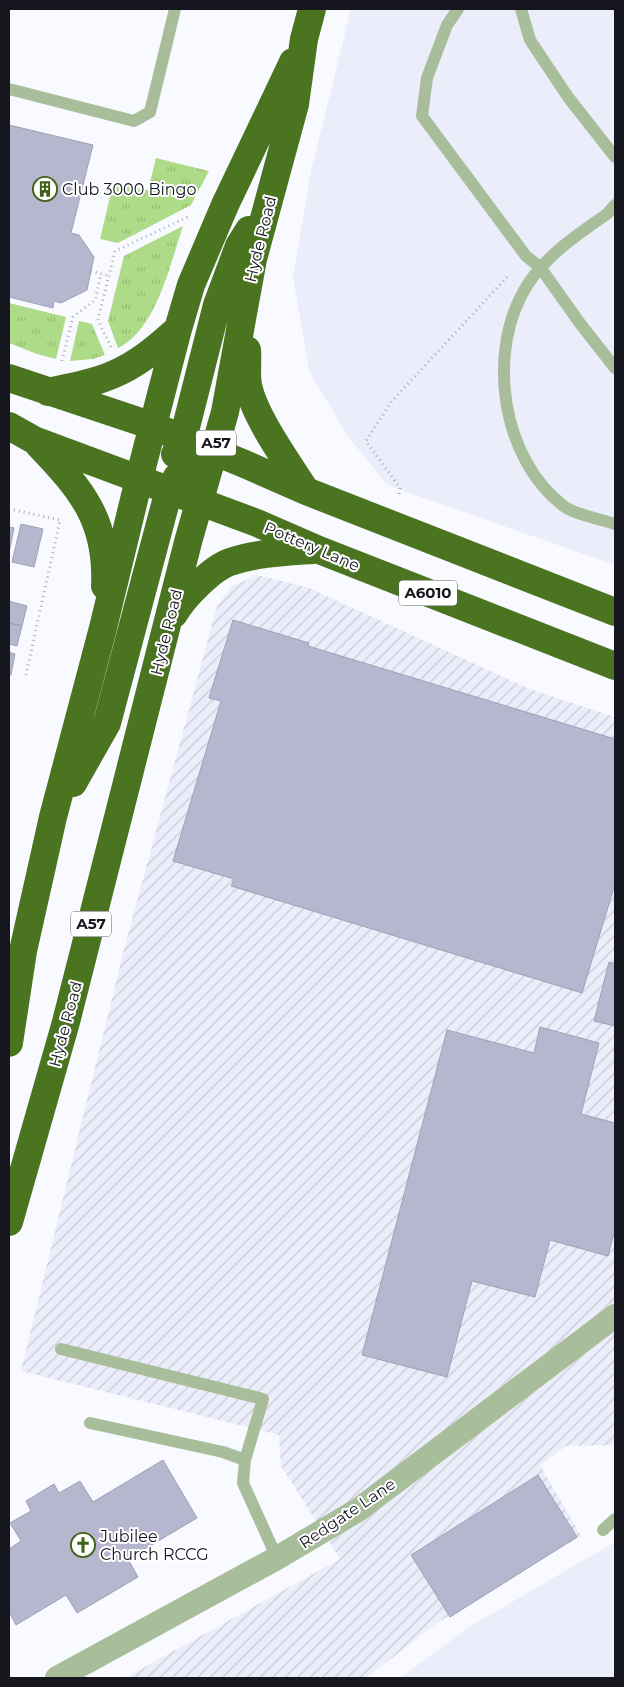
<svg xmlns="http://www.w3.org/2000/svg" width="624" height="1687" viewBox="0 0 624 1687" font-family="Montserrat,sans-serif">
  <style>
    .built { fill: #ecedfa }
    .industrial { fill: url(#industrial-furrows) }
    .grass { fill: url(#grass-tufts) }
    .building { fill: #b6b7cf; stroke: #9ea0b7 }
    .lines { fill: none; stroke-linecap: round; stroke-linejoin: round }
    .path { stroke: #adadb4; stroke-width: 3; stroke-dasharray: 1 4; stroke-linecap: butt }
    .lane { stroke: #a8bd99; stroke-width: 12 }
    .street { stroke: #a8bd99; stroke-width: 24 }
    .highway { stroke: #4b7420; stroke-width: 28 }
    .labels { text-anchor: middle; stroke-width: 4; stroke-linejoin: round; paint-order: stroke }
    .shield { fill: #fff; stroke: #5c5c62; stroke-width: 1 }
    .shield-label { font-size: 15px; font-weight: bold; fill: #16161f }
    .poi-label { font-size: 16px; fill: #16161f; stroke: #fff; text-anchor: start }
    .street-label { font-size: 16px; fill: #16161f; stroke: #fff }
  </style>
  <defs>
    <pattern id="industrial-furrows" width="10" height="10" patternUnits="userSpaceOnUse" patternTransform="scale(1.25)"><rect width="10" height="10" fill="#ecedfa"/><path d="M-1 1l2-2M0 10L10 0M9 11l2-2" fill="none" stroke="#cacad6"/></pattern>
    <pattern id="grass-tufts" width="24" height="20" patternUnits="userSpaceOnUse" patternTransform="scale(1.25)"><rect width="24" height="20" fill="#aedb88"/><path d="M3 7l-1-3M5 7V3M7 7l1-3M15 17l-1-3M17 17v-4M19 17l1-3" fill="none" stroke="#95bb75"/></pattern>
  </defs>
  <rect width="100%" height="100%" fill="#f9faff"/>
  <path class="built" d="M351 9H615V565L387 485 347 435 309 371 293 277 311 171Z
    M615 1542V1678H400L469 1627Z"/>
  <path class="industrial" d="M257 575 309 588 532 690 615 717V1445L566 1446 540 1465 581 1536 437 1623 366 1678H125L340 1559 281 1466 279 1435 21 1371 124 949 217 606 232 586Z"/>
  <path class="grass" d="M156 158 209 171 191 205 118 243 100 239 113 184 148 190Z
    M183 226C170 264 157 329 118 348L108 321 124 256Z
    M9 303 66 317 56 359 37 354 9 343Z
    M79 321 92 324 105 355 93 359 70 361Z"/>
  <path class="building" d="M9 125 93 145 71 233 79 235 94 257 87 290 61 303 54 301 53 308 9 297Z
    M21 524 43 529 34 567 12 562Z
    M9 527 14 528 9 553Z
    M9 601 27 606 22 626 9 623Z
    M233 620 309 643 308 646 615 739V884L582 993 231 886 234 879 173 861 221 701 209 698Z
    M9 623 22 626 17 646 9 644Z
    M9 652 15 654 11 675H9Z
    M609 962 615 964V1026L594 1021Z
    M540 1027 599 1043 581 1114 615 1123V1229L608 1256 550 1240 535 1297 472 1281 447 1377 362 1355 447 1030 534 1053Z
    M163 1460 197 1518 128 1559 138 1577 77 1613 66 1595 16 1625 9 1612V1549L21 1541 10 1523 31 1511 26 1501 54 1484 59 1493 80 1481 93 1502Z
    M538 1475 577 1537 450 1617 411 1555Z"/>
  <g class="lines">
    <path class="path" d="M91 271 109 276
      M111 347 98 320 115 251 190 216
      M62 361 73 317 95 300 101 274
      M399 494 400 488 366 441 392 401 509 275
      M9 509 60 520 26 675"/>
    <path class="lane" d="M458 9 447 25 427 78 422 116 526 256 540 267 579 322 615 368
      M521 9 530 40 568 97 615 157
      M9 89 134 121 150 112 175 9
      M615 205 607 214C578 234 547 255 528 284 485 350 501 460 565 507 574 514 603 520 615 524
      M61 1349 263 1399 245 1460 243 1483 277 1558
      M90 1423 223 1452 245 1460
      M603 1530 615 1519"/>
    <path class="street" d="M57 1678 277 1558 358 1510 615 1316"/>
    <path class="highway" d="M247 350C248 361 246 374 248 385 254 416 288 463 306 491
      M9 378 153 426 247 465 306 491 615 612
      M48 392C69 387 92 384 112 375 137 365 158 347 178 329
      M9 426 34 440 257 523 319 550 615 666
      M39 445C82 490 108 521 105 586
      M175 454 183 439 217 305 239 246 249 230
      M174 614C183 598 212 568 230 562 257 553 285 552 313 550
      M73 783 107 723 169 490 177 477 192 460 214 452
      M9 1043 23 951 53 817 103 628 139 479 178 329 191 285 225 205 293 62
      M9 1222 66 1022 188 542 225 412 253 259 295 104 304 39 312 9"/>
  </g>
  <defs>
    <symbol id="building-ring" viewBox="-11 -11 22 22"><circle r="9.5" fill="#fff" stroke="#3e6219" stroke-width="1.5"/><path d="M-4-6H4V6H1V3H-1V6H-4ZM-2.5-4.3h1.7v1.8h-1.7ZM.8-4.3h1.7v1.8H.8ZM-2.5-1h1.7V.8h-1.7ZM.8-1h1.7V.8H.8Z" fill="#3e6219"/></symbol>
    <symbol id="church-ring" viewBox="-11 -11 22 22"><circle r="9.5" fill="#fff" stroke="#3e6219" stroke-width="1.5"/><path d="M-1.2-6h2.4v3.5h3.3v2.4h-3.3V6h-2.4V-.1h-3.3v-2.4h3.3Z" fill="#3e6219"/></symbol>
  </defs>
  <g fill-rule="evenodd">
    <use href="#building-ring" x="31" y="175" width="28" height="28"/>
    <use href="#church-ring" x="69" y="1531" width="28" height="28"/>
  </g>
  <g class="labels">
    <g class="shield">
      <rect x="196" y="430.5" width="40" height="25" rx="4"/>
      <rect x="399" y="580.5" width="58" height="25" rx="4"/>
      <rect x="71" y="911.5" width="40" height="25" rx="4"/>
    </g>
    <g class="shield-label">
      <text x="216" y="448">A57</text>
      <text x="428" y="598">A6010</text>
      <text x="91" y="929">A57</text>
    </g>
    <g class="poi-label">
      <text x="62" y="195">Club 3000 Bingo</text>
      <text x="100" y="1542">Jubilee<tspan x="100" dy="18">Church RCCG</tspan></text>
    </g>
    <g class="street-label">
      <text transform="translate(260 239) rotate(-76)" y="6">Hyde Road</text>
      <text transform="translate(312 546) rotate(23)" y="6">Pottery Lane</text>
      <text transform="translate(166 632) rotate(-76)" y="6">Hyde Road</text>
      <text transform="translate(65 1024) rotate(-75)" y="6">Hyde Road</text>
      <text transform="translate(347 1513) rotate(-34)" y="6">Redgate Lane</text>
    </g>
  </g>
  <rect width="624" height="1687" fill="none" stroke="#16161f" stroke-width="20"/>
</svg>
